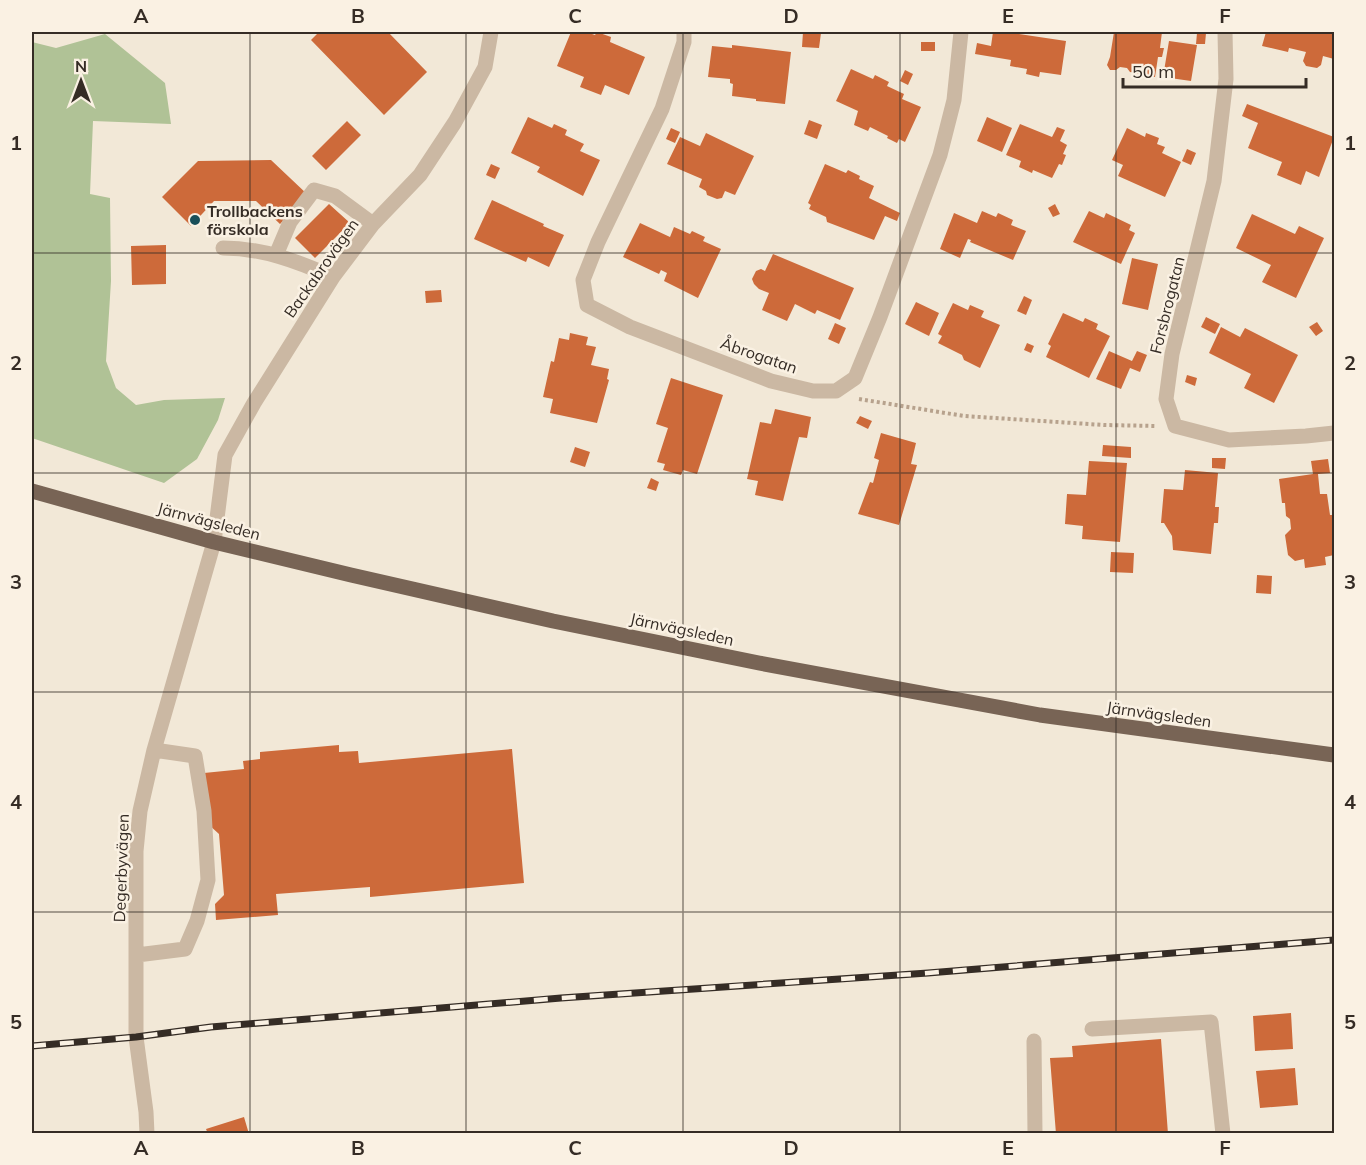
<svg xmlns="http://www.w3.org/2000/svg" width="1366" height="1165" viewBox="0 0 1366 1165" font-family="Mulish,sans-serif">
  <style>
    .green { fill: #b0c296 }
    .building { fill: #cd6a3a }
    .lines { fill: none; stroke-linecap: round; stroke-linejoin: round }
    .path { stroke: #b7a28d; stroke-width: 4; stroke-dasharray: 3 3; stroke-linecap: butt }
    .minor { stroke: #cbb8a3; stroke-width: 15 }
    .major { stroke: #786455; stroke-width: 15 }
    .rail-casing { stroke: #352c25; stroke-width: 7 }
    .rail { stroke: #faf1e3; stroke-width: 4.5; stroke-dasharray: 14; stroke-linecap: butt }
    .grid { fill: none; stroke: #352c25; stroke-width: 1.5; stroke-opacity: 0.55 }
    .poi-dot { fill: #194f59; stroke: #faf1e3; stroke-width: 2 }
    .labels { text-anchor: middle; stroke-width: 5; stroke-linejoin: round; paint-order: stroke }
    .poi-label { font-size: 16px; font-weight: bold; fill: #352c25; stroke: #faf1e3; text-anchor: start }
    .street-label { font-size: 16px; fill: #352c25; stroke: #faf1e3 }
    .neatline { fill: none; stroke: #352c25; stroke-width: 2 }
    .grid-label { font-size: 20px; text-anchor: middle; font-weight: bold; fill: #352c25 }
  </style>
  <rect width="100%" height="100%" fill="#f2e8d7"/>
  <path class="green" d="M105 34 165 83 171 124 93 121 90 194 110 198 111 281 106 361 116 388 136 405 164 400 225 398 218 420 197 459 164 483 32 438V42L56 48Z"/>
  <path class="building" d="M319 32H388L427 72 384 115 311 40Z
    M571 32H586L595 35 597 32 611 37 610 42 645 57 629 95 605 85 601 95 580 87 584 77 557 66Z
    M803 32 821 33 819 48 802 47Z
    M993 32H1019V34L1066 41 1061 75 1040 72 1039 77 1026 74 1027 69 1010 66 1011 60 975 54 977 43 991 46Z
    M1114 32H1162L1160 48H1164L1162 57H1158L1155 77 1130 72 1127 68 1120 67 1116 70H1110L1107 65 1110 57Z
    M1266 32H1334V59L1323 56 1321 65 1317 68 1306 66 1303 61 1306 52 1289 48 1288 52 1262 46Z
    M1197 33H1206L1205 44H1196Z
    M1169 41 1197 45 1191 81 1163 77Z
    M921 42H935V51H921Z
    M732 45 791 52 785 104 756 101V99L732 96 733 84 730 83V79L708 77 712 46 732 48Z
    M851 69 873 79 875 75 889 82 887 86 904 94 902 99 921 107 905 142 899 139 897 143 887 138 888 136 870 127 868 131 854 125 858 111 836 101Z
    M905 70 913 74 908 85 900 81Z
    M1247 104 1334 137 1319 177 1306 171 1301 185 1277 175 1282 162 1248 148 1258 123 1242 116Z
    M528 117 552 128 554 124 567 130 565 135 584 144 580 151 600 160 583 196 537 172 540 167 511 153Z
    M987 117 1012 128 1002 152 977 141Z
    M809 120 822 125 817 139 804 134Z
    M347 121 361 135 326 170 312 156Z
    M1020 124 1052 137 1057 127 1065 130 1060 141 1067 145 1063 154 1066 155 1062 165 1059 164 1052 178 1033 170 1032 173 1019 167 1021 161 1006 155Z
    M671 128 680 132 675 143 666 139Z
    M1127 128 1145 137 1146 133 1159 138 1157 144 1165 147 1162 153 1181 162 1165 197 1118 176 1123 165 1112 160Z
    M706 133 754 156 735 195 725 191 722 198 717 199 707 195 706 191 699 187 702 179 667 164 680 137 700 146Z
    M1187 149 1196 153 1191 165 1182 161Z
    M271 160 308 195 280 224 256 201H214L191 226 162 197 198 161Z
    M491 164 500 168 495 179 486 175Z
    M825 164 846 173 848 170 860 176 859 179 874 186 869 198 900 213 897 221 885 216 874 240 827 222 826 217 809 209 811 205 808 203Z
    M492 200 544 224 543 226 564 235 549 267 528 257 526 262 474 239Z
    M329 204 350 223 315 258 295 238Z
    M1055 204 1060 214 1053 217 1048 208Z
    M982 211 996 217 998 213 1013 220 1011 225 1026 231 1013 260 970 242 971 240 968 239 960 258 940 249 954 213 977 223Z
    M1089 211 1104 218 1106 213 1131 225 1129 230 1135 233 1121 264 1073 242Z
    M1252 214 1295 234 1299 226 1324 238 1296 298 1262 282 1271 265 1236 248Z
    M640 223 670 237 674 227 690 234 692 231 705 237 703 241 721 249 698 298 664 281 667 273 661 270 659 274 623 257Z
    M166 245V284L132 285 131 246Z
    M773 254 854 288 840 320 817 310 815 314 795 304 787 321 762 310 769 293 759 289 754 284 752 279 756 271 761 269 765 271Z
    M1132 258 1158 264 1148 310 1122 304Z
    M441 290 442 302 426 303 425 291Z
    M1024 296 1032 300 1026 315 1017 311Z
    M916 302 939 313 929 336 905 324Z
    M953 303 968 310 970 305 984 311 981 317 1000 325 980 368 964 360 962 355 938 343 942 336 938 334Z
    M1063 313 1083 322 1085 318 1098 324 1096 329 1110 336 1089 378 1046 357 1051 346 1048 344Z
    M1206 317 1220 324 1215 334 1201 327Z
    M1317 322 1323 331 1316 336 1309 327Z
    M835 323 846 328 839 344 828 339Z
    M1221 327 1240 337 1245 328 1298 355 1274 403 1244 388 1251 374 1209 353Z
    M570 333 588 337 586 345 596 347 591 365 609 369 607 379 609 380 597 423 550 413 553 399 543 397 551 361 554 362 559 338 569 340Z
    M1027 343 1034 346 1031 353 1024 350Z
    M1109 351 1132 361 1137 351 1147 355 1140 372 1130 368 1121 389 1096 379Z
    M1187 375 1197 378 1195 386 1185 382Z
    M671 378 723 395 697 474 683 470 681 475 663 470 665 464 657 462 668 428 656 424Z
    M775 409 811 417 807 438 799 437 783 501 755 495 758 481 747 479 760 422 771 424Z
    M860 416 872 421 868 429 856 423Z
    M881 433 916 443 911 464 917 465 899 525 858 514 870 482 873 483 879 460 874 458Z
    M1103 445 1131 447V458L1102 456Z
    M575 447 590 452 585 467 570 462Z
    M1212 458H1226L1225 469 1212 468Z
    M1328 459 1330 473 1318 474 1320 494H1327L1330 515H1334V527H1332L1334 555 1325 557 1326 565 1305 568 1304 559 1295 561 1288 555 1285 535 1291 529 1290 519 1286 516 1285 503H1282L1279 479 1313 474 1311 461Z
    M1089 461 1127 463 1120 542 1082 539 1083 526 1065 524 1067 494 1086 495Z
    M1185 470 1218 473 1215 507H1219L1218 523H1214L1211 554 1173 550 1172 536 1164 523H1161L1164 489 1183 490Z
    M651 478 659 482 656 491 647 488Z
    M1111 552 1134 553 1133 573 1110 572Z
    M1257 575 1272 576 1271 594 1256 593Z
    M339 745V752L358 751 359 763 512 749 524 883 370 897V887L276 894 278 915 216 920 215 904 224 895 219 834 208 824 204 773 244 769 243 761 260 759V752Z
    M1291 1013 1293 1049 1255 1051 1253 1016Z
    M1161 1039 1168 1134H1056L1050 1058 1073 1057 1072 1046Z
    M1295 1068 1298 1105 1260 1108 1256 1071Z
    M244 1117 249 1134H208L206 1129Z"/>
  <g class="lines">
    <path class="path" d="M859 399 964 416 1104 425 1156 426"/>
    <path class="minor" d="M684 32V42L662 109 598 242 583 280 587 305 630 327 771 381 813 391H836L855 378 880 317 940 155 954 100 961 32
      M1225 32 1226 79 1214 181 1172 354 1166 399 1175 426 1229 440 1306 436 1334 433
      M223 248C262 248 297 261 333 277
      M276 255 290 222 314 190 335 196 373 224
      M137 955 185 949 197 921 208 880 204 811 195 756 154 750
      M1092 1029 1211 1022 1223 1134
      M1034 1041 1035 1134
      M147 1134 146 1112 136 1037V851L140 811 154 750 214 542 225 455 254 403 333 277 373 224 420 175 455 122 485 67 491 32"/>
    <path class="major" d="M32 491 214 542 351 575 553 621 759 663 1040 715 1334 755"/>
    <defs>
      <path id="rail" d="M32 1046 136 1037 211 1027 561 998 928 973 1334 940"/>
    </defs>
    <use href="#rail" class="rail-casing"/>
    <use href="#rail" class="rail"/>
  </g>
  <path class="grid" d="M250 32V1134M466 32V1134M683 32V1134M900 32V1134M1116 32V1134M32 253H1334M32 473H1334M32 692H1334M32 912H1334"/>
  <circle class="poi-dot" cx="195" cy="220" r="6"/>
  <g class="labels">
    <g class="poi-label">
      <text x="207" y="217">Trollbackens<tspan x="207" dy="18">förskola</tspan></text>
    </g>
    <g class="street-label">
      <text transform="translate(321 268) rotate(-55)" y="6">Backabrovägen</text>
      <text transform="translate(1167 305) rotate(-76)" y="6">Forsbrogatan</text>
      <text transform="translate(759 355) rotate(19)" y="6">Åbrogatan</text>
      <text transform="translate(209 521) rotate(15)" y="6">Järnvägsleden</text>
      <text transform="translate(682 629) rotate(12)" y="6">Järnvägsleden</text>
      <text transform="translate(1159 714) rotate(8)" y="6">Järnvägsleden</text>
      <text transform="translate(121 868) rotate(-88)" y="6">Degerbyvägen</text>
    </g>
  </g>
  <rect width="1366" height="1165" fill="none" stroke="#faf1e3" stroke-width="66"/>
  <g transform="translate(81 81)" stroke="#faf1e3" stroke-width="4.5" paint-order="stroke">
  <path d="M0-4.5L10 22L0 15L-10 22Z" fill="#352c25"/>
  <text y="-9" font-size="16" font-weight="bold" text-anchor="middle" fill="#352c25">N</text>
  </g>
  <path d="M1123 78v9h183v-9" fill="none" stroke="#352c25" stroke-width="3"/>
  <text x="1132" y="78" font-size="18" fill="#352c25" stroke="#faf1e3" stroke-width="4.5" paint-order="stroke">50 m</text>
  <rect x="33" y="33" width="1300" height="1099" class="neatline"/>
  <g class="grid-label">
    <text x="141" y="23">A</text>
    <text x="358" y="23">B</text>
    <text x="575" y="23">C</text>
    <text x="791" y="23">D</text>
    <text x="1008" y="23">E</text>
    <text x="1225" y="23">F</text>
    <text x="16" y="150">1</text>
    <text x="1350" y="150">1</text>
    <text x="16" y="370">2</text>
    <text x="1350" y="370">2</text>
    <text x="16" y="589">3</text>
    <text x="1350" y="589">3</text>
    <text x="16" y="809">4</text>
    <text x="1350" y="809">4</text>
    <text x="16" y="1029">5</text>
    <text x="1350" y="1029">5</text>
    <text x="141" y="1155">A</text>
    <text x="358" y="1155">B</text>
    <text x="575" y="1155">C</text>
    <text x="791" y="1155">D</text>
    <text x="1008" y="1155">E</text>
    <text x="1225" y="1155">F</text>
  </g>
</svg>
